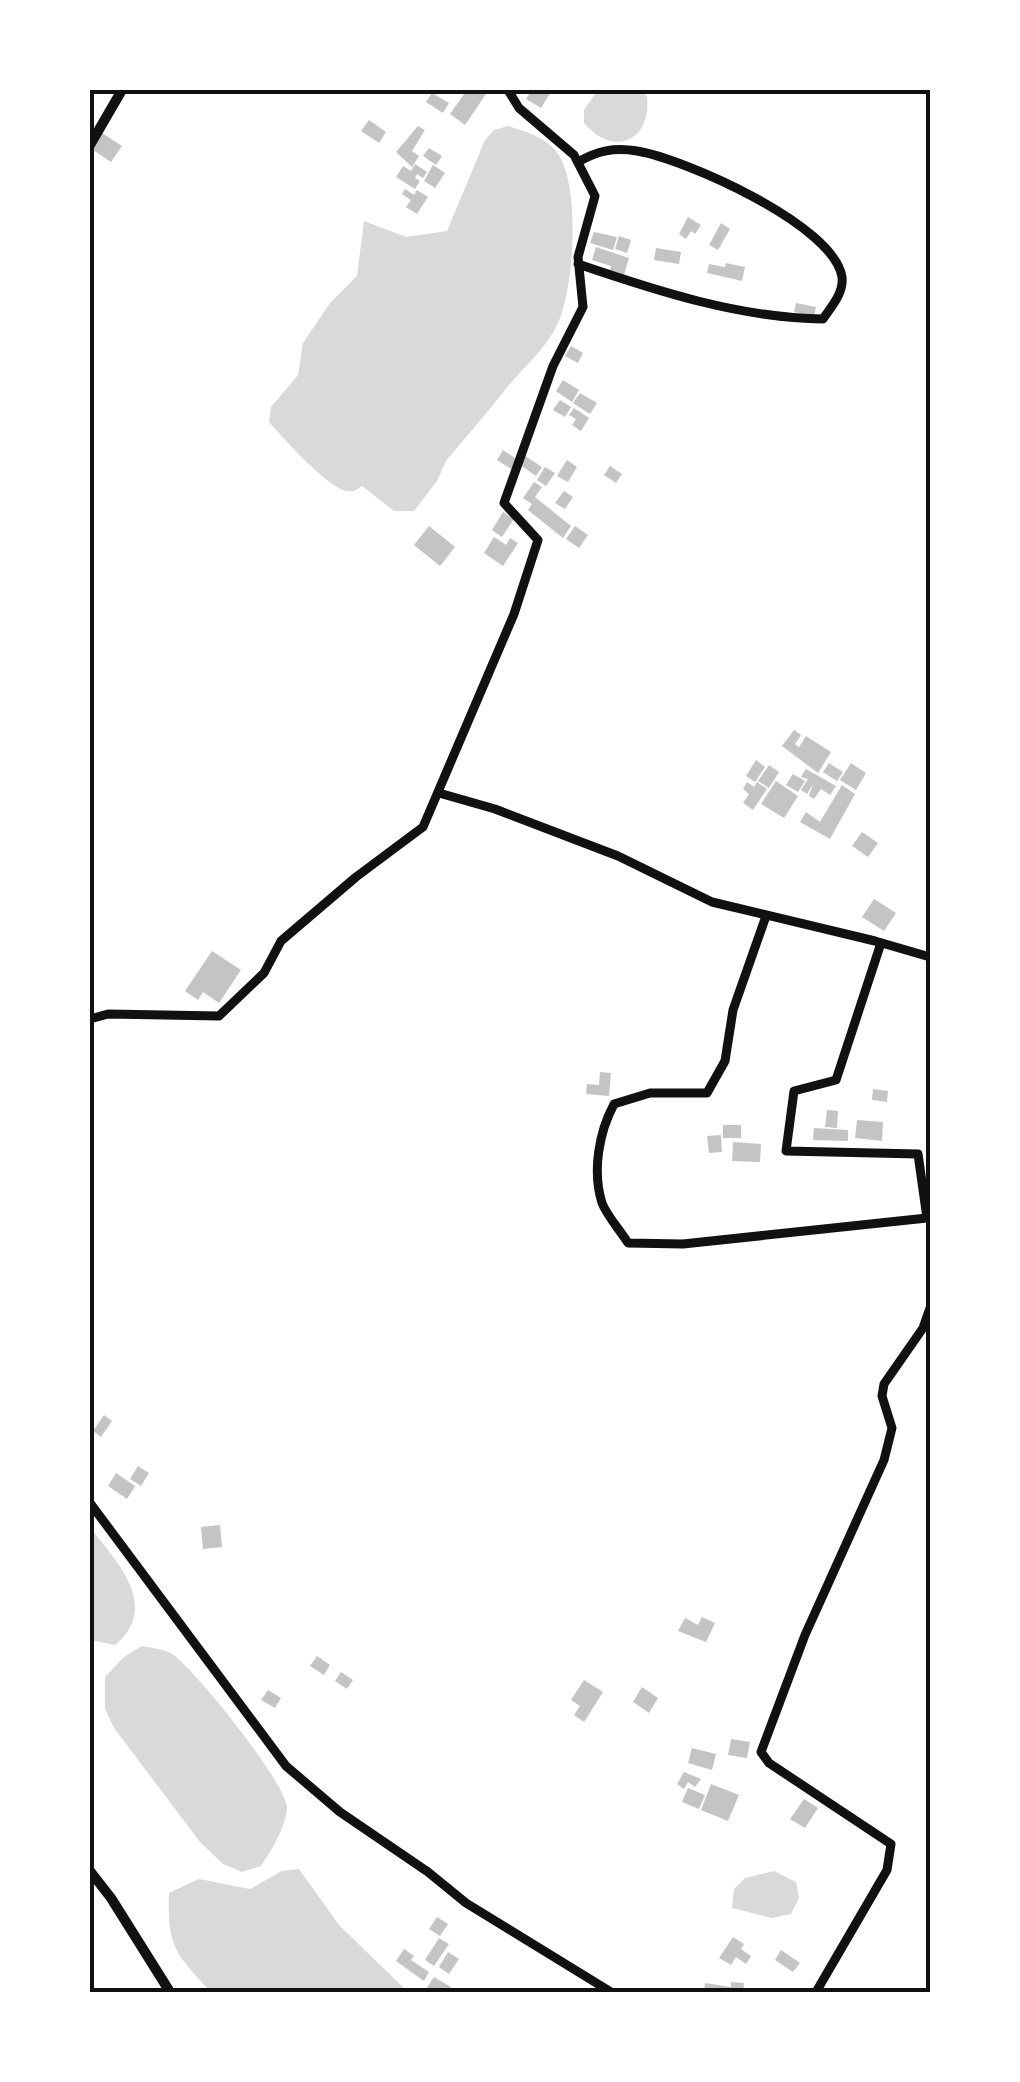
<svg xmlns="http://www.w3.org/2000/svg" width="1020" height="2082" viewBox="0 0 1020 2082" font-family="Roboto,sans-serif">
  <style>
    .water { fill: #d9d9d9 }
    .building { fill: #c4c4c4 }
    .lines { fill: none; stroke-linecap: round; stroke-linejoin: round }
    .minor { stroke: #111; stroke-width: 9 }
    .tertiary { stroke: #111; stroke-width: 10 }
    .neatline { fill: none; stroke: #111; stroke-width: 4 }
  </style>
  <rect width="100%" height="100%" fill="#fff"/>
  <path class="water" d="M598 90H639L647 96C652 141 613 158 584 123V110Z
    M508 126C524 131 544 137 555 150 582 180 574 289 558 323 548 346 526 365 510 384 489 410 467 436 446 461L437 481 414 511H394L362 486C356 490 355 492 347 491 328 488 283 438 269 422L271 407 298 375 303 343 330 303 357 276 364 221 406 237 447 231 485 140 494 130Z
    M90 1528C117 1561 161 1607 115 1645L90 1640Z
    M142 1646C152 1648 164 1649 172 1654 194 1668 289 1786 287 1809 285 1828 271 1851 261 1866L242 1872 223 1864 200 1842 114 1728 105 1709V1677L124 1657Z
    M299 1869 339 1925 408 1992H211C175 1954 167 1946 169 1893L199 1879 250 1889 282 1871Z
    M774 1871 796 1882 799 1898 791 1914 772 1918 732 1908 734 1889 745 1878Z"/>
  <path class="building" d="M467 90H480L486 94 465 125 450 114Z
    M532 90H552L541 108 526 99Z
    M432 93 449 103 443 113 426 102Z
    M369 120 386 132 379 143 361 131Z
    M418 126 425 130 412 151 419 156 412 167 396 152Z
    M99 131 122 146 111 162 90 148Z
    M429 148 442 156 436 165 423 156Z
    M415 164 427 172 423 178 417 174 415 178 420 181 415 189 396 177 403 166 411 171Z
    M433 165 445 173 435 188 424 181Z
    M405 189 414 195 417 190 428 197 417 214 406 207 411 200 402 194Z
    M688 217 701 225 695 234 691 231 686 239 679 234Z
    M721 223 730 229 718 250 709 245Z
    M594 232 617 237 613 250 590 243Z
    M619 236 631 240 627 253 615 249Z
    M596 247 629 258 624 275 610 270 611 266 592 260Z
    M656 248 681 252 679 264 654 260Z
    M726 263 745 267 742 281 707 273 709 264 725 267Z
    M796 303 816 307 814 316 794 312Z
    M571 346 583 353 578 363 565 356Z
    M563 380 579 390 572 402 556 391Z
    M580 393 597 403 590 414 573 403Z
    M560 400 571 407 565 417 553 410Z
    M574 408 589 418 581 431 572 425 576 419 569 415Z
    M503 450 518 460 511 469 497 460Z
    M524 455 542 467 536 476 519 464Z
    M567 460 577 467 568 482 557 476Z
    M610 466 622 474 616 483 604 475Z
    M545 467 555 473 546 486 537 480Z
    M534 482 542 487 535 497 571 526 563 538 528 510 532 504 523 498Z
    M564 491 573 497 565 509 555 503Z
    M503 512 514 519 502 537 492 530Z
    M429 526 455 547 440 566 414 545Z
    M575 526 588 535 579 548 566 539Z
    M494 537 506 545 510 538 518 543 503 566 484 553Z
    M794 730 801 735 795 744 799 747 806 736 831 752 818 773 782 746Z
    M756 760 765 767 755 782 746 776Z
    M829 763 843 772 837 781 823 772Z
    M851 763 866 773 856 790 840 780Z
    M769 765 779 772 769 788 758 781Z
    M806 769 836 786 830 795 821 789 814 799 809 796 813 784 807 794 801 790 808 779 801 777Z
    M793 774 805 781 798 792 786 785Z
    M776 781 798 796 784 818 761 804Z
    M747 782 754 787 757 782 767 789 753 810 743 803 749 794 743 789Z
    M842 785 855 794 830 839 800 822 806 812 820 822Z
    M862 832 878 843 868 857 852 846Z
    M874 899 896 913 884 931 862 917Z
    M212 951 241 970 219 1003 203 992 198 1000 185 991Z
    M600 1072 611 1073 609 1096 586 1094 587 1084 599 1085Z
    M873 1089 888 1091 887 1102 872 1100Z
    M827 1110 838 1111 837 1128 825 1127Z
    M857 1120 883 1122 882 1141 855 1138Z
    M723 1125H741V1138H723Z
    M814 1128 848 1130V1141L813 1140Z
    M721 1135 722 1152 709 1153 707 1136Z
    M733 1142 761 1144 760 1162 732 1161Z
    M104 1415 112 1421 101 1437 93 1431Z
    M138 1466 149 1473 141 1486 130 1479Z
    M116 1473 135 1486 127 1499 108 1486Z
    M220 1525 222 1547 203 1549 201 1527Z
    M702 1617 715 1623 706 1642 678 1631 685 1618 698 1625Z
    M317 1656 330 1665 324 1675 310 1666Z
    M341 1672 353 1680 347 1689 335 1681Z
    M584 1680 603 1692 584 1722 574 1715 580 1706 571 1700Z
    M642 1687 658 1698 649 1713 633 1702Z
    M268 1690 281 1698 275 1708 261 1700Z
    M731 1739 750 1742 747 1758 728 1755Z
    M692 1748 716 1754 712 1770 688 1763Z
    M684 1772 701 1779 695 1787 688 1782 684 1789 677 1784Z
    M711 1784 739 1795 728 1821 701 1810Z
    M688 1788 705 1795 699 1809 682 1802Z
    M804 1799 818 1808 805 1828 790 1819Z
    M437 1917 448 1924 440 1936 429 1929Z
    M733 1937 744 1944 741 1949 751 1956 746 1964 736 1957 731 1965 719 1958Z
    M439 1938 449 1944 434 1966 425 1960Z
    M404 1949 414 1956 411 1960 429 1972 424 1981 396 1961Z
    M781 1950 800 1963 793 1972 775 1960Z
    M448 1952 459 1959 449 1974 439 1967Z
    M434 1977 451 1987 447 1992H424Z
    M731 1982 744 1983 743 1992H704L705 1983 731 1987Z"/>
  <g class="lines">
    <path class="minor" d="M578 162C597 151 614 147 637 151 685 159 834 225 842 277 844 293 831 307 823 319 740 318 657 291 578 264
      M439 793 495 809 618 856 712 902 875 941 930 957
      M766 916 733 1010 725 1061 707 1093H650L614 1104C599 1132 592 1171 602 1203 607 1216 620 1230 628 1243L683 1244 927 1218 918 1154 786 1151 794 1091 836 1080 881 943
      M90 1019 108 1014 219 1016 264 973 281 941 356 877 423 827 514 614 538 540 504 503 553 366 583 307 578 257 595 196 574 155 519 108 508 90
      M90 1503 286 1766 340 1812 428 1872 466 1903 611 1992
      M816 1992 887 1870 891 1844 769 1763 761 1752 805 1635 884 1460 892 1428 882 1396 884 1384 923 1328 930 1308"/>
    <path class="tertiary" d="M90 145 122 90
      M90 1871 111 1898 170 1992"/>
  </g>
  <rect width="1020" height="2082" fill="none" stroke="#ffffff" stroke-width="185"/>
  <rect x="92" y="92" width="836" height="1898" class="neatline"/>
</svg>
